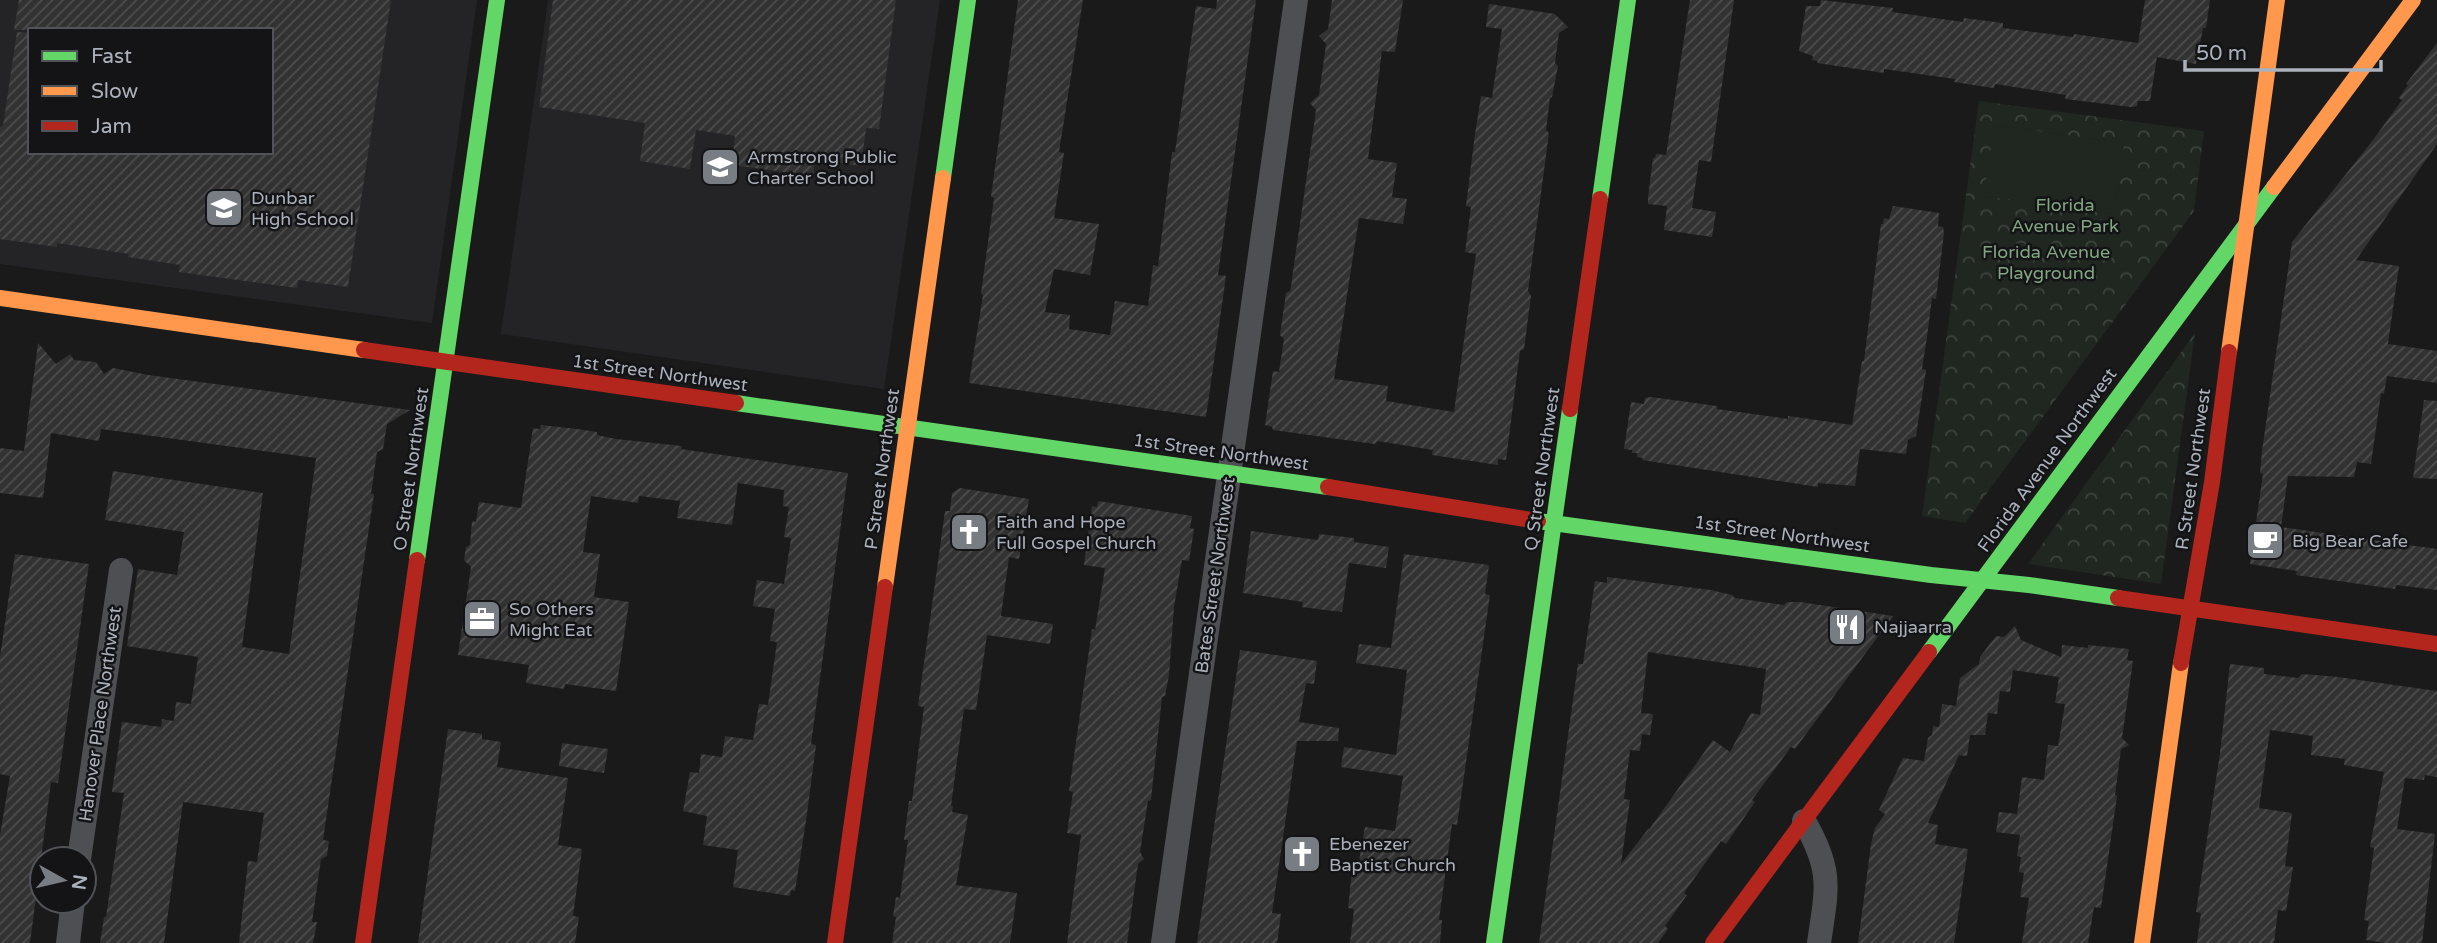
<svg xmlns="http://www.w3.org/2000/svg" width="2437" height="943" viewBox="0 0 2437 943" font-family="'Varela Round',sans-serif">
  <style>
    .built { fill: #242426; fill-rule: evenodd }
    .park { fill: url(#park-crowns) }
    .pitch { fill: #1f2720 }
    .building { fill: url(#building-hatch); fill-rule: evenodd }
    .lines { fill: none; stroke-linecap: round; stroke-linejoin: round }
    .street { stroke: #4e4f53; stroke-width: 24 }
    .fast { stroke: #63d668; stroke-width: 16 }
    .slow { stroke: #ff974d; stroke-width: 16 }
    .jam { stroke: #b3261e; stroke-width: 16 }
    .labels { text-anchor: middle; stroke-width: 5; stroke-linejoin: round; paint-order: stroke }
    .poi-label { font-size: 18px; fill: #abb1bb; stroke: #141416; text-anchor: start }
    .park-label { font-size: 18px; fill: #82a682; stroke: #141416 }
    .street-label { font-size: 18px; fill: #abb1bb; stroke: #141416 }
  </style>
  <defs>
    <pattern id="park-crowns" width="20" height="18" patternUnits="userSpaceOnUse" patternTransform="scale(1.75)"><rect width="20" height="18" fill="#1f2720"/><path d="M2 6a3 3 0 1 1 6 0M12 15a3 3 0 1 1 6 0" fill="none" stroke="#3d443e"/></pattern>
    <pattern id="building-hatch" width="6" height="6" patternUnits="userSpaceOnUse" patternTransform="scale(1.75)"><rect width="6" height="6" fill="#323232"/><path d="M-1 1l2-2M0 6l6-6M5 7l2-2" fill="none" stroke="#4d4d4e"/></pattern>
  </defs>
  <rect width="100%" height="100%" fill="#1a1a1a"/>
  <path class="built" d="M0 0H477L432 323 0 264ZM30 30H271V152H30Z
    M548 0H940L884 389 501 334Z"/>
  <path class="park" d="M1979 101 2204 131 2194 211 1965 523 1922 516Z
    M2195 333 2161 584 2028 564Z"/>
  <path class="pitch" d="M1994 125 2124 143 2115 214 1984 196Z"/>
  <path class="building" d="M19 0H391L348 287 298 280 297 288 179 272 180 265 128 257 129 254 57 243V247L0 239V127L3 126 17 32 30 33V152H271V30H14Z
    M553 0H896L879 129 866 128 861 166 815 159 813 176 732 165 735 136 696 130 690 169 640 161 645 123 539 107Z
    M1018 0H1083L1059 152 1064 153 1054 218 1099 224 1090 275 1054 269 1045 312 1070 315 1069 329 1110 335 1115 301 1148 306 1153 265 1158 266 1172 152H1175L1196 6 1216 9 1217 0H1256L1218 275 1226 276 1206 417 969 383 983 295 981 293 994 198 991 196 993 182Z
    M1332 0H1403L1395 52 1382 51 1368 159 1397 163 1392 197 1407 199 1403 224 1359 218 1334 379 1388 386 1386 401 1454 412 1476 254 1465 252 1471 207 1466 206 1475 134 1481 96 1492 98 1502 29 1486 27 1489 4 1555 14 1568 27 1559 33 1555 63 1558 66 1552 97 1550 98 1546 130 1549 133 1528 291 1531 296 1524 349 1520 351 1506 460 1498 459V465L1432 455 1433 450 1378 441 1375 444 1309 435 1273 430 1272 427 1265 425 1273 371 1279 372 1284 339 1280 335 1286 293 1290 291 1291 286 1305 188 1316 110 1310 103 1319 95 1326 44 1319 36 1328 29Z
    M1690 0H1734L1711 162 1699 160 1692 208 1716 212 1712 237 1664 230 1667 206 1648 204V197L1653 158H1655L1656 154 1666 155Z
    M1821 0 1893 8 1892 12 1963 22 1964 18 2003 23V28L2073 37 2074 34 2138 43 2145 0H2210L2206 28H2203L2196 64 2157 57 2150 101H2138L2137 106 2131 107 2065 99 2066 95 1995 84 1994 88 1980 86 1954 82 1955 79 1884 69V73L1817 63 1818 61 1812 60 1813 56 1799 51 1806 6H1820Z
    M2437 43V144L2356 260 2399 266 2388 344 2437 351V383L2387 376 2384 394 2381 393 2371 464 2357 462 2354 477 2288 476 2281 527 2437 549V590L2396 585 2395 589 2296 575 2297 571 2250 564 2263 474 2260 473 2262 451 2292 242 2373 140 2402 100 2399 98 2408 85 2406 84Z
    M1893 206 1939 213 1938 226 1943 227 1944 233 1936 299 1932 298 1927 337 1922 369 1926 370 1916 436 1908 440 1906 454 1860 449 1855 486 1818 483V487L1642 460 1643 458 1637 457V453H1632V450L1624 449 1631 402 1644 404 1645 398 1651 397 1717 406V409L1788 419V416L1852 425 1862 361H1864L1881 224H1883L1884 218 1889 219Z
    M38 343 56 364 70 354 74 360 96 362 104 374 113 368 148 375 410 410 387 424 383 449 377 452 371 494H374L323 840 329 841 327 856 321 859 312 922H317L313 943H239L248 861 257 862 264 813 183 802 164 943H100L104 917H106L124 793 112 792 122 722 161 727 162 719 174 721 176 702 191 704 198 657 127 646 138 569 177 575 184 532 105 520 113 471 263 493 242 647 289 654 316 458 101 429 99 441 51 433 43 498 0 493V448L24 451Z
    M2424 400 2437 401V479L2413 478Z
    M541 425 577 429 597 432V435L616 439 682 446 681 449 848 473 811 744 816 745 806 821 795 891 791 890 790 896 733 887 738 850 703 845 707 816 683 811 690 772 699 773 701 754 722 757 725 736 753 740 759 704 768 705 777 642 770 641 775 609 753 606 757 580 784 584 791 538 784 537 789 507 783 506 784 490 738 483 732 525 677 518 680 501 639 496 638 503 591 496 583 552 600 554 594 597 629 602 616 691 565 684 564 689 526 683 529 665 458 655 471 567 464 560 466 547 470 545 472 521 476 522 479 502 521 508 533 428 540 429Z
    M960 488 1029 499 1019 559 1009 557 1001 616 1053 624 1050 644 987 635 976 710 964 709 951 806H953L952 812 968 815 956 885 1017 893 1010 943H892L896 917 893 916 896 897 900 898 905 861 908 840H904L909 801H912L924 707 918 706 941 540 945 511H950L952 493Z
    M1098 501 1192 516 1190 528 1194 529 1189 561 1182 560 1174 607 1169 675 1165 696 1162 697 1151 800 1148 801 1140 852 1144 859 1138 864 1127 943H1067L1081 835 1067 833 1073 792 1069 791 1092 629 1095 630 1105 568 1084 565 1092 506 1097 507Z
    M1251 531 1318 540 1319 534 1354 538V542L1389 547 1386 568 1349 563 1342 612 1302 607 1303 602 1243 593Z
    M15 554 89 564 58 783 51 782 30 943H0V835L10 776 0 774V657Z
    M1404 554 1489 565 1485 594 1490 595 1457 825 1452 824 1439 920H1442L1440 943H1350L1354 909 1348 908 1352 871 1357 872 1365 827 1395 831 1403 776 1341 767 1344 747 1396 755 1407 670 1356 663 1359 644 1391 648Z
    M1607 577 1711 590 1732 595 1735 598 1784 605 1787 602H1800L1893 616 1795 749 1791 747 1752 800 1755 802 1726 844 1721 841 1688 887 1684 893 1687 895 1665 926 1668 929 1658 943H1539L1578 664H1583L1595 581 1607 583ZM1648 652 1766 669 1760 715 1751 713 1730 752 1713 740 1648 831 1649 828 1621 864 1630 800 1624 799 1630 750 1640 751 1642 734 1650 735 1653 714 1641 713Z
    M2015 626 2021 640 2061 657 2062 645 2088 648V645L2129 649 2127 660 2133 661 2122 738 2129 745 2121 749 2115 795 2117 796 2101 908 2094 907 2088 943H2022L2029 898 2020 897 2024 873 2019 872 2021 857 2017 856 2020 835 1996 832 1999 812 2017 814 2022 777 2044 780 2048 745 2058 746 2065 704 2055 703 2059 677 2013 670 2010 692 2000 691 1997 714 1988 713 1985 735H1970L1967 756 1959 755 1928 823 1938 825 1935 844 1968 849 1954 943H1858L1871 844 1875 828 1885 814 1879 810 1903 758 1924 761 1928 738 1932 735 1933 726 1939 727 1942 704 1956 706 1960 678 1979 664 1980 657 1996 636 2004 637Z
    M1240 650 1317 661 1314 684 1306 683 1299 722 1339 728 1338 741H1297L1272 913 1281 914 1277 943H1197Z
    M2230 664 2264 668V674L2298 678 2302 674 2338 677 2437 691V777L2425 775 2424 780 2405 778 2397 829 2435 834 2422 943H2386L2366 940 2369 921 2364 920 2374 848 2370 847 2384 772 2344 765 2345 759 2311 755 2313 736 2270 730 2259 808 2292 813 2285 866 2293 867 2286 911 2278 910 2274 943H2197L2201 913 2196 912 2220 753Z
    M448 729 482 734V739L501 742 497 767 568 778 558 845 582 849 573 916 579 917 575 943H418Z
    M562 743 608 749 604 773 559 766Z"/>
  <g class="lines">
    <path class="street" d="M1804 821C1833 871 1827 888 1819 943
      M79 859 121 570
      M68 943 73 901
      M1163 943 1296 0"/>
    <path class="fast" d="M943 178 968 0
      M1600 199 1628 0
      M736 403 1328 487
      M1538 521 1931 575 2029 585 2118 598
      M417 560 497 0
      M1929 652 2274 187
      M1494 943 1570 409"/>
    <path class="slow" d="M2274 187 2413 0
      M0 298 364 350
      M2229 352 2277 0
      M885 587 943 178
      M2142 943 2181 663"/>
    <path class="jam" d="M364 350 736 403
      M1570 409 1600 199
      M1328 487 1538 521
      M2118 598 2437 644
      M2181 663 2212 482 2229 352
      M363 943 417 560
      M835 943 885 587
      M1713 943 1929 652"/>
  </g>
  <defs>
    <symbol id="school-square" viewBox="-11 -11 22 22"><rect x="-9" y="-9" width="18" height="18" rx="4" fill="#787c83" stroke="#141416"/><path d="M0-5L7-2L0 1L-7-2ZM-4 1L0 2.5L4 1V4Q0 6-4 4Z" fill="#fff"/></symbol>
    <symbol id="church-square" viewBox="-11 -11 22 22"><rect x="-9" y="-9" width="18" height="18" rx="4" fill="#787c83" stroke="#141416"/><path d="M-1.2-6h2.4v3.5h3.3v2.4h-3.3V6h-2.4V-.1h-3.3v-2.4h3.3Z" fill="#fff"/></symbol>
    <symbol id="cafe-square" viewBox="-11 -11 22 22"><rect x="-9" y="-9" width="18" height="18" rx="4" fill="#787c83" stroke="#141416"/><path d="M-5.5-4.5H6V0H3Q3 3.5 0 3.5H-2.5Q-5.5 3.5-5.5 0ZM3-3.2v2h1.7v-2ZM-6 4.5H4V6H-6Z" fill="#fff"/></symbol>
    <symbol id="office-square" viewBox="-11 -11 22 22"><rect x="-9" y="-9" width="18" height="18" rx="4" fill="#787c83" stroke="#141416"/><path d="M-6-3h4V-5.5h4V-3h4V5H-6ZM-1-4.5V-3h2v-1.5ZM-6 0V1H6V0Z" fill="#fff"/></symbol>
    <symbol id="restaurant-square" viewBox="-11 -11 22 22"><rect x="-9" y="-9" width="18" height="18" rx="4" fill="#787c83" stroke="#141416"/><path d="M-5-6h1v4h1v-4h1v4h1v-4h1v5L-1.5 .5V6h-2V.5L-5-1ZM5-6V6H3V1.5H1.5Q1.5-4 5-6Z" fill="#fff"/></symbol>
  </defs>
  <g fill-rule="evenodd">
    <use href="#school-square" x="698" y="145" width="44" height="44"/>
    <use href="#school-square" x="202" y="186" width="44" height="44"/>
    <use href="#church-square" x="947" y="510" width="44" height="44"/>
    <use href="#cafe-square" x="2243" y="519" width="44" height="44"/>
    <use href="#office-square" x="460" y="597" width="44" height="44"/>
    <use href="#restaurant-square" x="1825" y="605" width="44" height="44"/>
    <use href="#church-square" x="1280" y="832" width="44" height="44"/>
  </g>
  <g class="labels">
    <g class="poi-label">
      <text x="747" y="163">Armstrong Public<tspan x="747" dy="21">Charter School</tspan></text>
      <text x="251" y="204">Dunbar<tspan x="251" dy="21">High School</tspan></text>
      <text x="996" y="528">Faith and Hope<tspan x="996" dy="21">Full Gospel Church</tspan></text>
      <text x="2292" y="547">Big Bear Cafe</text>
      <text x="509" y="615">So Others<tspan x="509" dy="21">Might Eat</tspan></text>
      <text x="1874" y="633">Najjaarra</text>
      <text x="1329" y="850">Ebenezer<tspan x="1329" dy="21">Baptist Church</tspan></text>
    </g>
    <g class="park-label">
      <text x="2065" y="211">Florida<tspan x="2065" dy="21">Avenue Park</tspan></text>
      <text x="2046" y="258">Florida Avenue<tspan x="2046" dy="21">Playground</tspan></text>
    </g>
    <g class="street-label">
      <text transform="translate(660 373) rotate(8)" y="6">1st Street Northwest</text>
      <text transform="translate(1221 452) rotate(8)" y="6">1st Street Northwest</text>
      <text transform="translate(2047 460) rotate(-54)" y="6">Florida Avenue Northwest</text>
      <text transform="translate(411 469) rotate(-82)" y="6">O Street Northwest</text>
      <text transform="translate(882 469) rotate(-82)" y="6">P Street Northwest</text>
      <text transform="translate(1542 469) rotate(-82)" y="6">Q Street Northwest</text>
      <text transform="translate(2193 469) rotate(-82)" y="6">R Street Northwest</text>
      <text transform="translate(1782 534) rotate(8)" y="6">1st Street Northwest</text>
      <text transform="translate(1215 575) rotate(-82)" y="6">Bates Street Northwest</text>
      <text transform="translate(100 714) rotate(-82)" y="6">Hanover Place Northwest</text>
    </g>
  </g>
  <rect x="28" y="28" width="245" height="126" fill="#141416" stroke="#505358" stroke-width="2"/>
  <rect x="42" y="51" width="35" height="10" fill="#63d668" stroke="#505358" stroke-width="2"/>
  <text x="91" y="63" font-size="21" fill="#abb1bb">Fast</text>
  <rect x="42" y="86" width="35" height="10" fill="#ff974d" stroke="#505358" stroke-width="2"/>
  <text x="91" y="98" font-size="21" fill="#abb1bb">Slow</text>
  <rect x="42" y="121" width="35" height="10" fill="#b3261e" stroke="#505358" stroke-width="2"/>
  <text x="91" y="133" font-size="21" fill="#abb1bb">Jam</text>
  <g transform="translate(63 880) rotate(98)"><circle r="33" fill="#141416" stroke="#505358" stroke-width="2"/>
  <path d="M0-5L12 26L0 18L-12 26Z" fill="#787c83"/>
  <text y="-10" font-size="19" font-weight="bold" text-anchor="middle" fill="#abb1bb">N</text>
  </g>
  <path d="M2185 60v10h196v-10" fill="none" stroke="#abb1bb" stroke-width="3.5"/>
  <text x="2196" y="60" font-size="21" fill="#abb1bb" stroke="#141416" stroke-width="5" paint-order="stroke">50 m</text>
</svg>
